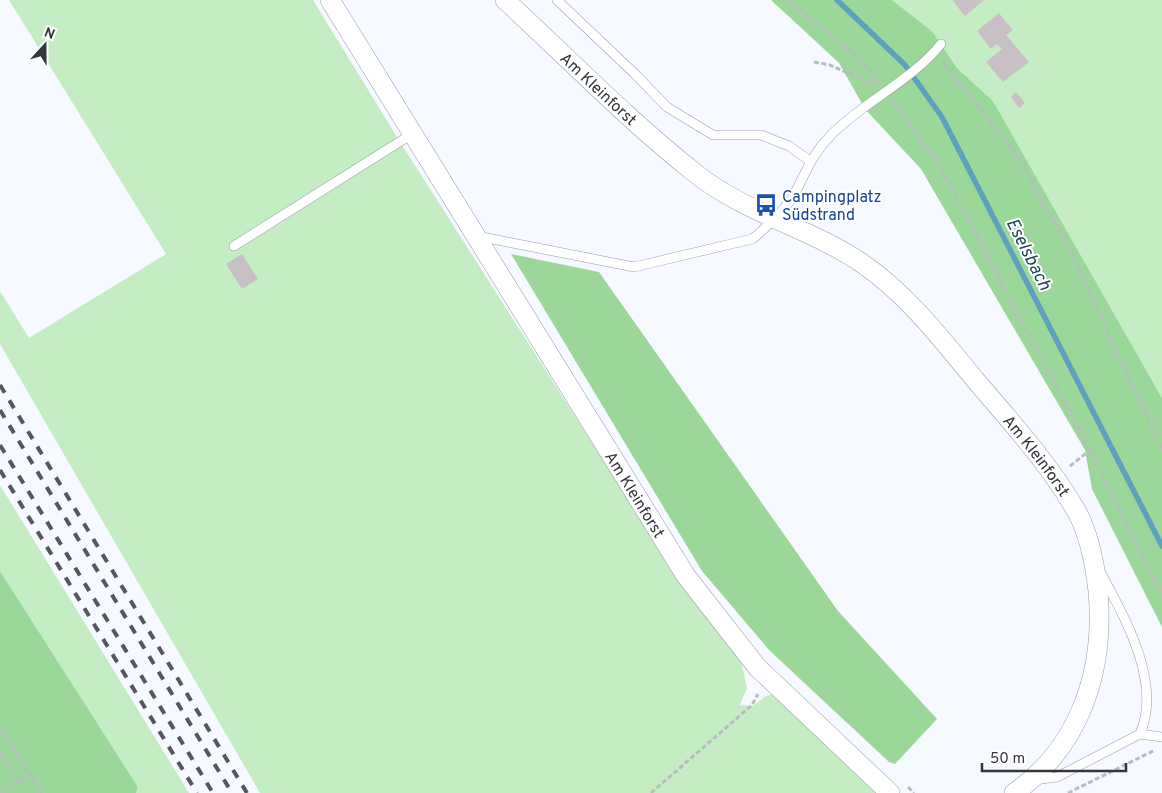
<svg xmlns="http://www.w3.org/2000/svg" width="1162" height="793" viewBox="0 0 1162 793" font-family="Overpass,sans-serif">
  <style>
    .green { fill: #c5edc3 }
    .forest { fill: #9cd79a }
    .lines { fill: none; stroke-linecap: round; stroke-linejoin: round }
    .stream { stroke: #5fa0bc; stroke-width: 5.5 }
    .building { fill: #c9c0c6 }
    .lane-casing { stroke: #989ca6; stroke-width: 10 }
    .street-casing { stroke: #989ca6; stroke-width: 20 }
    .path { stroke: #b8bbc0; stroke-width: 3; stroke-dasharray: 5 2.5; stroke-linecap: butt }
    .lane { stroke: #fff; stroke-width: 9 }
    .street { stroke: #fff; stroke-width: 19 }
    .rail { stroke: #55575c; stroke-width: 4; stroke-dasharray: 9 9; stroke-linecap: butt }
    .labels { text-anchor: middle; stroke-width: 4; stroke-linejoin: round; paint-order: stroke }
    .street-label { font-size: 16px; fill: #34363a; stroke: #fff }
    .transit-label { font-size: 16px; fill: #164399; stroke: #fff; text-anchor: start }
    .water-label { font-size: 18px; font-style: italic; fill: #1c4455; stroke: #fff }
  </style>
  <rect width="100%" height="100%" fill="#f6f9ff"/>
  <path class="green" d="M9 0H313L400 142 688 593 741 661 747 688 740 705 753 706 766 696 778 693 885 793H260L0 344V291L29 338 166 254Z
    M892 0H1162V398L993 101 957 68 932 31Z
    M0 485 189 793H136L138 787 0 571Z"/>
  <path class="forest" d="M771 0H892L932 31 957 68 993 101 1162 398V627L1092 489 1085 450 921 169 865 109 839 63Z
    M511 254 599 272 838 611 937 719 895 764 889 762 769 650 702 571Z
    M0 571 138 787 136 793H0Z"/>
  <g class="lines">
    <path class="stream" d="M837 0 905 65 942 117 1162 546"/>
  </g>
  <path class="building" d="M952 0H984L965 16Z
    M999 13 1013 30 1006 35 1029 62 1003 82 986 62 1002 49 997 44 991 49 977 31Z
    M1016 92 1025 103 1019 108 1011 97Z
    M242 254 258 279 242 289 226 264Z"/>
  <g class="lines">
    <defs>
      <path id="lane" d="M557 0 635 74 667 107 713 135H761L789 146 810 161
        M477 236 634 267 752 239C763 231 785 209 792 198 806 174 810 156 832 134 865 101 911 81 941 44
        M234 246 412 134
        M1102 575C1126 620 1162 683 1140 734
        M1033 780 1057 777 1140 734 1162 737"/>
      <g id="street">
        <path id="s1" d="M330 0 686 576 757 667 890 793"/>
        <path id="s2" d="M505 0C568 58 628 120 695 173 746 214 811 228 863 264 908 295 943 341 977 382 1012 423 1050 465 1077 512 1090 536 1095 565 1098 591 1105 670 1081 746 1014 793"/>
      </g>
    </defs>
    <use href="#lane" class="lane-casing"/>
    <use href="#street" class="street-casing"/>
    <path class="path" d="M788 0 860 59 879 82
      M814 62 830 65 875 85
      M943 62 1023 163 1045 210 1060 229 1162 449
      M893 101 938 162 1090 450 1162 596
      M1070 466 1090 450
      M0 728 41 793
      M0 751 20 784
      M908 787 914 793
      M0 791 30 777
      M651 793 752 705 758 694
      M1068 793 1155 750"/>
    <use href="#lane" class="lane"/>
    <use href="#street" class="street"/>
    <path class="rail" d="M0 385 247 793
      M0 410 232 793
      M0 445 213 793
      M0 470 197 793"/>
  </g>
  <defs>
    <symbol id="bus-bare" viewBox="-9 -9 18 18"><path d="M-5-6H5V4H4V6H2V4H-2V6H-4V4H-5ZM-3.5-4V0h7V-4ZM-3.5 1.2v1.5H-2V1.2ZM2 1.2v1.5H3.5V1.2Z" fill="#1a4fb4" stroke="#fff" stroke-width="2.5" paint-order="stroke"/></symbol>
  </defs>
  <g fill-rule="evenodd">
    <use href="#bus-bare" x="750" y="189" width="32" height="32"/>
  </g>
  <g class="labels">
    <g class="street-label">
      <text dy="6" stroke="none"><textPath href="#s2" startOffset="129">Am Kleinforst</textPath></text>
      <text dy="6" stroke="none"><textPath href="#s2" startOffset="708">Am Kleinforst</textPath></text>
      <text dy="6" stroke="none"><textPath href="#s1" startOffset="581">Am Kleinforst</textPath></text>
    </g>
    <g class="transit-label">
      <text x="782" y="202">Campingplatz<tspan x="782" dy="18">Südstrand</tspan></text>
    </g>
    <g class="water-label">
      <text transform="translate(1029 254) rotate(63)" y="6">Eselsbach</text>
    </g>
  </g>
  <g transform="translate(45 45) rotate(21)" stroke="#ffffff" stroke-width="4" paint-order="stroke">
  <path d="M0-4L9 19L0 12L-9 19Z" fill="#34363a"/>
  <text y="-8" font-size="14" font-weight="bold" text-anchor="middle" fill="#34363a">N</text>
  </g>
  <path d="M982 763v8h144v-8" fill="none" stroke="#34363a" stroke-width="2.5"/>
  <text x="990" y="763" font-size="15" fill="#34363a" stroke="#ffffff" stroke-width="4" paint-order="stroke">50 m</text>
</svg>
